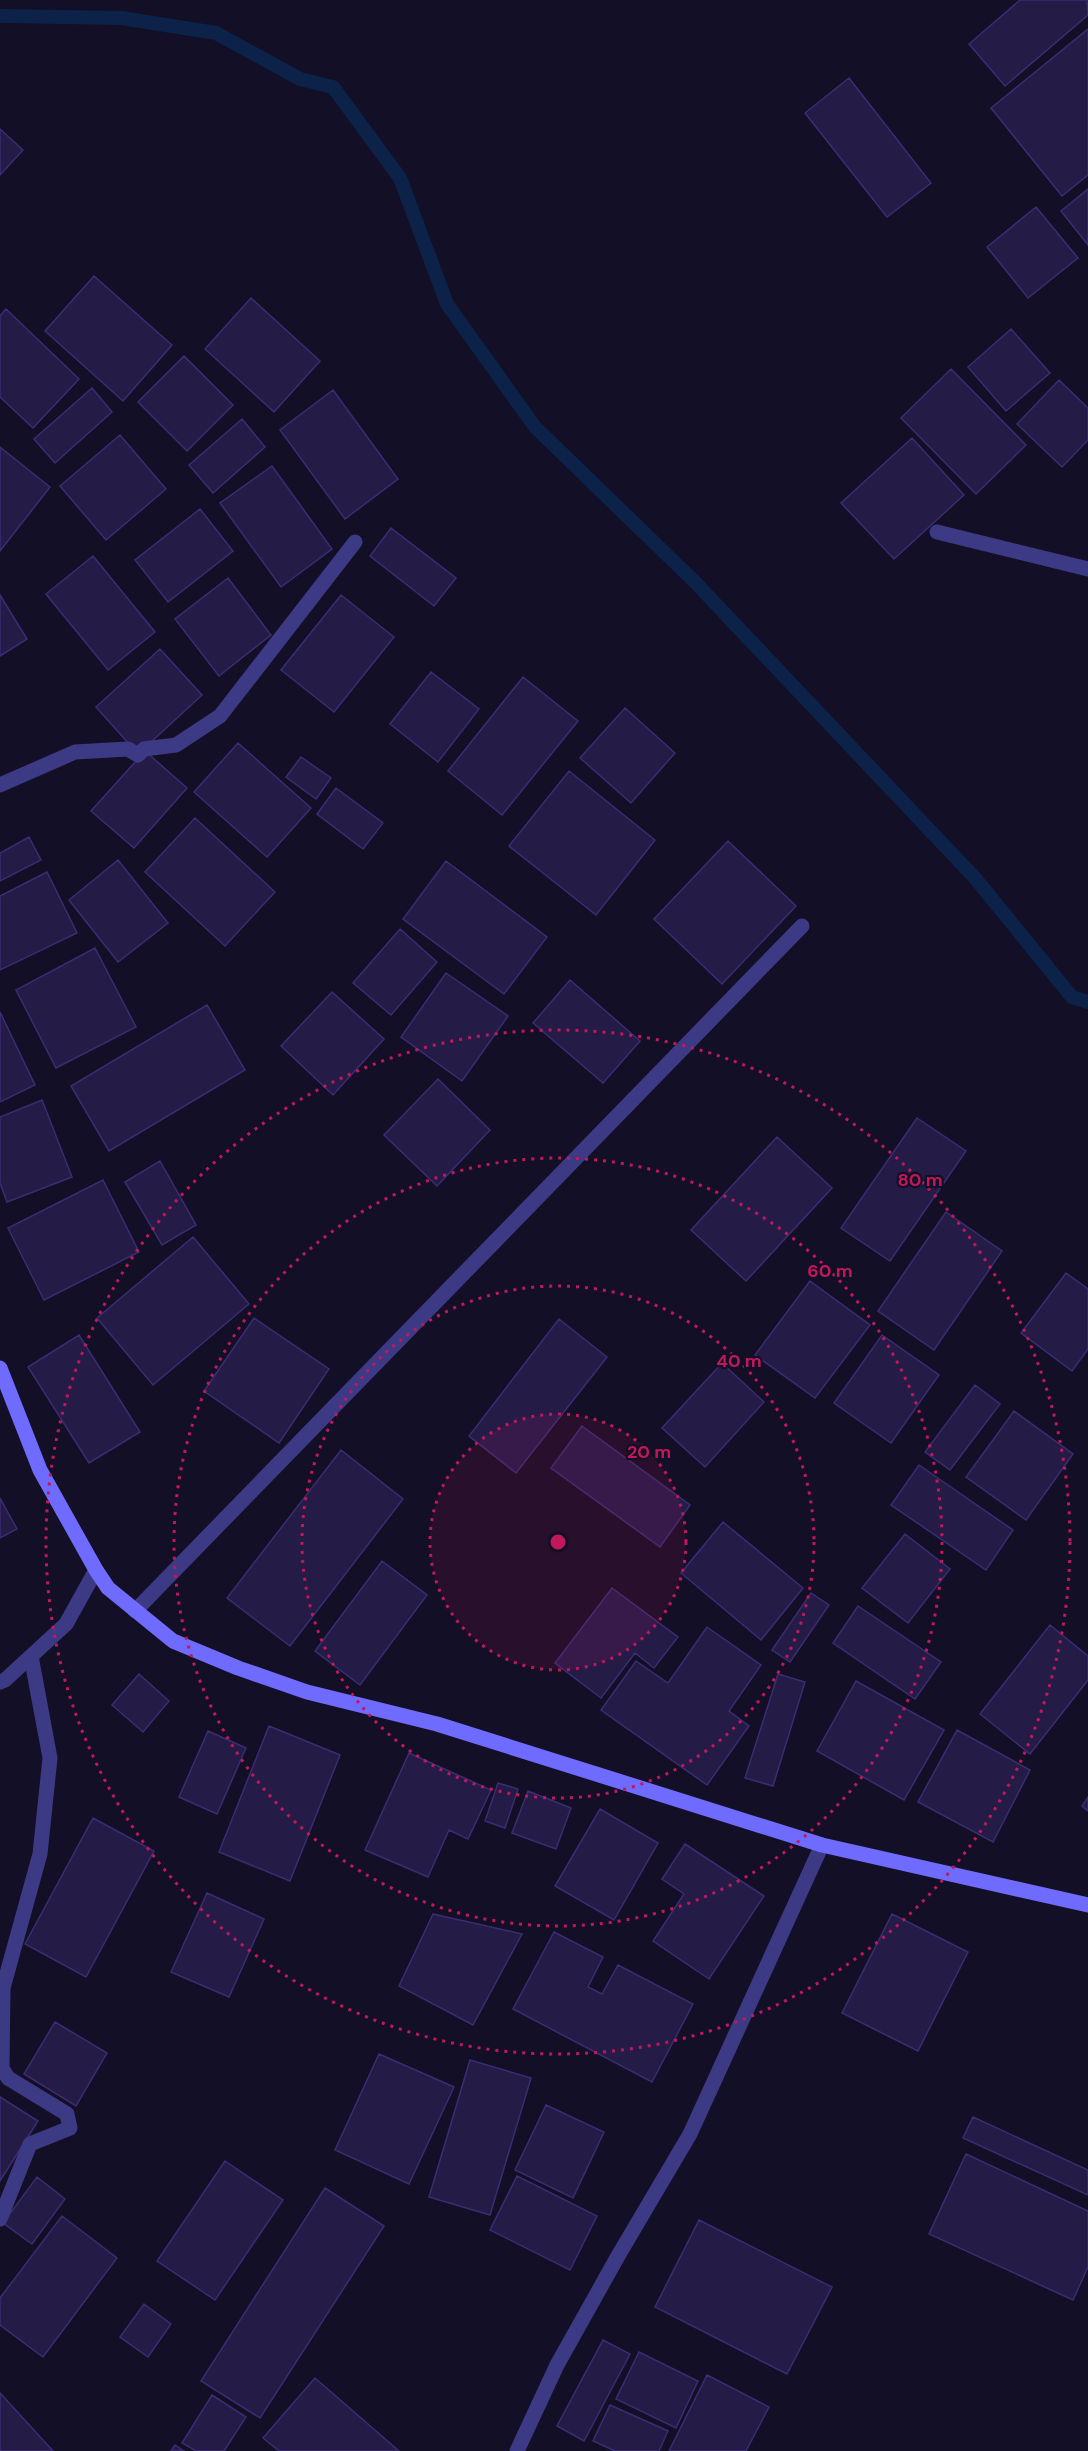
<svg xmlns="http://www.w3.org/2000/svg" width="1088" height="2451" viewBox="0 0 1088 2451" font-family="'DM Sans',sans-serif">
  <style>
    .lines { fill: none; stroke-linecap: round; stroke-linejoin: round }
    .stream { stroke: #0c2248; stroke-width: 14 }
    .building { fill: #241b47; stroke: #3b2d73; stroke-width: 1.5 }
    .street { stroke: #3d3a85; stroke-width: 15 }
    .secondary { stroke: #6f6bff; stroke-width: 15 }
    .ring { fill: none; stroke: #c2185b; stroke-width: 3; stroke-dasharray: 3 6 }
    .centre { fill: #c2185b; stroke: #130f26; stroke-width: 3 }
    .ring-label { font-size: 18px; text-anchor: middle; font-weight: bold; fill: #c2185b; stroke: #130f26; stroke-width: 4.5; stroke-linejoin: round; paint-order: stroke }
  </style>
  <rect width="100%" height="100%" fill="#130f26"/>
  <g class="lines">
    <path class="stream" d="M0 16 121 18 216 33 300 79 333 87 400 178 447 304 535 427 695 582 975 878 1072 997 1088 1002"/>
  </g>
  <path class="building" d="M1020 0H1087L1088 15 1005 86 969 44Z
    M1088 29V175L1062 196 991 108Z
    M849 78 931 183 887 217 805 113Z
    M0 129 23 150 0 175Z
    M1088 189V245L1061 211Z
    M1036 207 1078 258 1028 298 987 247Z
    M94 276 172 345 123 401 45 331Z
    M251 298 320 361 274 412 205 349Z
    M6 309 79 379 33 428 0 397V316Z
    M1011 329 1050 373 1006 411 968 367Z
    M184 356 233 405 187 451 138 402Z
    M951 369 1026 445 976 494 901 418Z
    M1059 380 1088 408V440L1062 467 1017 424Z
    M92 388 112 412 55 463 34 439Z
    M333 390 398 479 345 519 280 430Z
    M242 419 265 447 213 493 189 465Z
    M120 435 166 489 106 540 60 486Z
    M912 438 964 495 894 559 841 503Z
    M0 447 50 487 0 551Z
    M272 466 332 549 281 587 220 503Z
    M200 509 233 551 168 602 135 560Z
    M391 528 456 578 434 606 370 556Z
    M93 556 155 632 108 670 46 594Z
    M228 578 271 635 219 676 175 619Z
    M0 595 27 639 0 656Z
    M341 595 394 637 334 712 281 670Z
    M160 649 202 695 138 754 96 707Z
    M431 672 479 709 438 762 390 724Z
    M523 677 578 721 502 815 448 771Z
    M625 708 675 753 631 803 580 758Z
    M238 743 311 808 267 857 194 792Z
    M145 751 187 788 134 848 91 811Z
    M301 757 331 778 316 799 286 777Z
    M569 771 655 840 596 915 509 846Z
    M336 788 383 823 363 849 317 814Z
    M195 818 275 892 225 946 145 872Z
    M29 837 41 860 0 881V853Z
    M728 841 796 906 722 984 654 919Z
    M118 860 168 923 118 962 69 900Z
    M446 861 547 937 504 994 403 919Z
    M47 872 77 933 0 970V896Z
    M400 929 437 962 391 1015 353 983Z
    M95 948 136 1027 56 1068 16 990Z
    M446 973 508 1016 462 1081 401 1037Z
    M570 980 640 1041 603 1083 533 1023Z
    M332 992 384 1039 333 1095 281 1046Z
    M207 1005 245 1070 109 1151 71 1086Z
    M0 1012 35 1085 0 1102Z
    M438 1079 490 1130 437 1186 384 1135Z
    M42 1100 72 1177 7 1202 0 1183V1117Z
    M917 1118 966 1151 890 1261 841 1228Z
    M777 1137 832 1188 746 1281 691 1230Z
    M160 1161 196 1225 162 1245 125 1182Z
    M103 1180 139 1252 44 1300 8 1228Z
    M946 1212 1002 1251 934 1350 878 1311Z
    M193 1237 249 1304 153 1385 97 1318Z
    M1066 1273 1088 1289V1349L1072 1371 1021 1333Z
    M810 1281 870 1325 815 1398 755 1355Z
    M254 1318 329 1369 279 1443 204 1391Z
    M559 1319 607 1357 516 1473 469 1436Z
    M79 1335 140 1432 89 1463 28 1367Z
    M882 1335 939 1375 891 1443 834 1403Z
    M722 1363 764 1402 705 1467 662 1428Z
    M975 1385 1000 1404 950 1470 925 1452Z
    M1014 1411 1073 1454 1026 1520 966 1477Z
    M582 1426 690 1505 660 1547 551 1468Z
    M341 1450 403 1499 290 1646 227 1598Z
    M919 1465 1013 1530 986 1570 891 1505Z
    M0 1498 17 1529 0 1538Z
    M723 1522 803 1588 761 1640 681 1573Z
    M905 1534 950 1569 908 1623 862 1588Z
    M382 1561 427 1595 360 1685 315 1651Z
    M612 1588 678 1637 654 1668 635 1653 601 1698 555 1663Z
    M811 1593 829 1605 790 1662 772 1650Z
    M858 1606 941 1662 915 1699 833 1643Z
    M1050 1625 1088 1656V1680L1030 1754 980 1714Z
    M707 1627 761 1665 729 1711 749 1726 707 1785 601 1710 636 1661 668 1683Z
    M139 1674 169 1701 143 1732 112 1705Z
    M778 1674 805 1682 773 1786 745 1778Z
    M856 1681 944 1730 904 1800 817 1751Z
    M269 1726 340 1755 290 1881 219 1852Z
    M957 1730 1030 1770 993 1842 918 1802Z
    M208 1731 246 1748 217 1814 179 1797Z
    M409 1753 491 1790 468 1839 449 1830 428 1877 365 1850Z
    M498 1783 518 1789 505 1828 485 1821Z
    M528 1791 571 1808 556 1849 512 1833Z
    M1088 1797V1811L1082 1806Z
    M600 1809 658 1843 614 1920 555 1886Z
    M93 1818 154 1851 86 1977 25 1944Z
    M685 1844 764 1896 709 1979 653 1941 684 1894 662 1879Z
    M207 1893 264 1919 229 1997 171 1972Z
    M433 1914 522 1934 473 2025 399 1986Z
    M892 1914 968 1952 918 2051 842 2013Z
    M554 1932 603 1957 588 1987 602 1994 618 1965 693 2004 652 2082 513 2009Z
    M55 2022 107 2053 76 2106 24 2074Z
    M379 2054 454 2087 409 2184 335 2150Z
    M470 2060 531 2078 490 2215 429 2197Z
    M0 2097 38 2121 0 2181Z
    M546 2105 604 2132 573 2198 515 2170Z
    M973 2117 1088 2170V2195L963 2138Z
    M966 2154 1088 2211V2267L1073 2300 929 2234Z
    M225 2161 283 2200 215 2300 157 2261Z
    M517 2176 597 2216 570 2270 490 2230Z
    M37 2177 65 2199 32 2244 3 2223Z
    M325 2188 384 2226 260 2418 201 2381Z
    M62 2216 117 2258 43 2357 0 2325V2298Z
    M699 2220 832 2287 787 2374 655 2307Z
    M144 2304 171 2324 148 2357 120 2337Z
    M603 2340 630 2354 584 2441 557 2426Z
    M639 2352 698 2381 676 2428 616 2399Z
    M707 2375 769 2407 746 2451H669Z
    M315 2378 399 2451H279L263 2438Z
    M0 2393 53 2451H0Z
    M212 2395 246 2417 224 2451H196L182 2443Z
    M610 2405 668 2431 659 2451H615L593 2441Z
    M175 2445 184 2451H171Z"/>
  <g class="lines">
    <path class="street" d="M937 532 1088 569
      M0 785 75 752 128 749 138 755 144 749 176 745 220 716 355 542
      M135 1611 802 926
      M0 1682 5 1680 66 1624 96 1570
      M0 2219 30 2144 70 2128 67 2114 8 2078 2 2068 3 1988 40 1854 50 1758 31 1656
      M517 2451 557 2365 618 2256 690 2134 822 1845"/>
    <path class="secondary" d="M0 1368 40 1470 96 1570 108 1588 173 1641 238 1668 307 1692 437 1724 822 1845 1088 1905"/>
  </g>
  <circle cx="558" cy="1542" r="128" fill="#c2185b" fill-opacity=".12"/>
  <g class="ring">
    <circle cx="558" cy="1542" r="128"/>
    <circle cx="558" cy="1542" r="256"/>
    <circle cx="558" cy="1542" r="384"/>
    <circle cx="558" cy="1542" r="512"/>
  </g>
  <circle cx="558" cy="1542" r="9" class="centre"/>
  <g class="ring-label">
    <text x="920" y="1186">80 m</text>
    <text x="830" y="1277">60 m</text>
    <text x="739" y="1367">40 m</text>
    <text x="649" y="1458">20 m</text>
  </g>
</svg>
